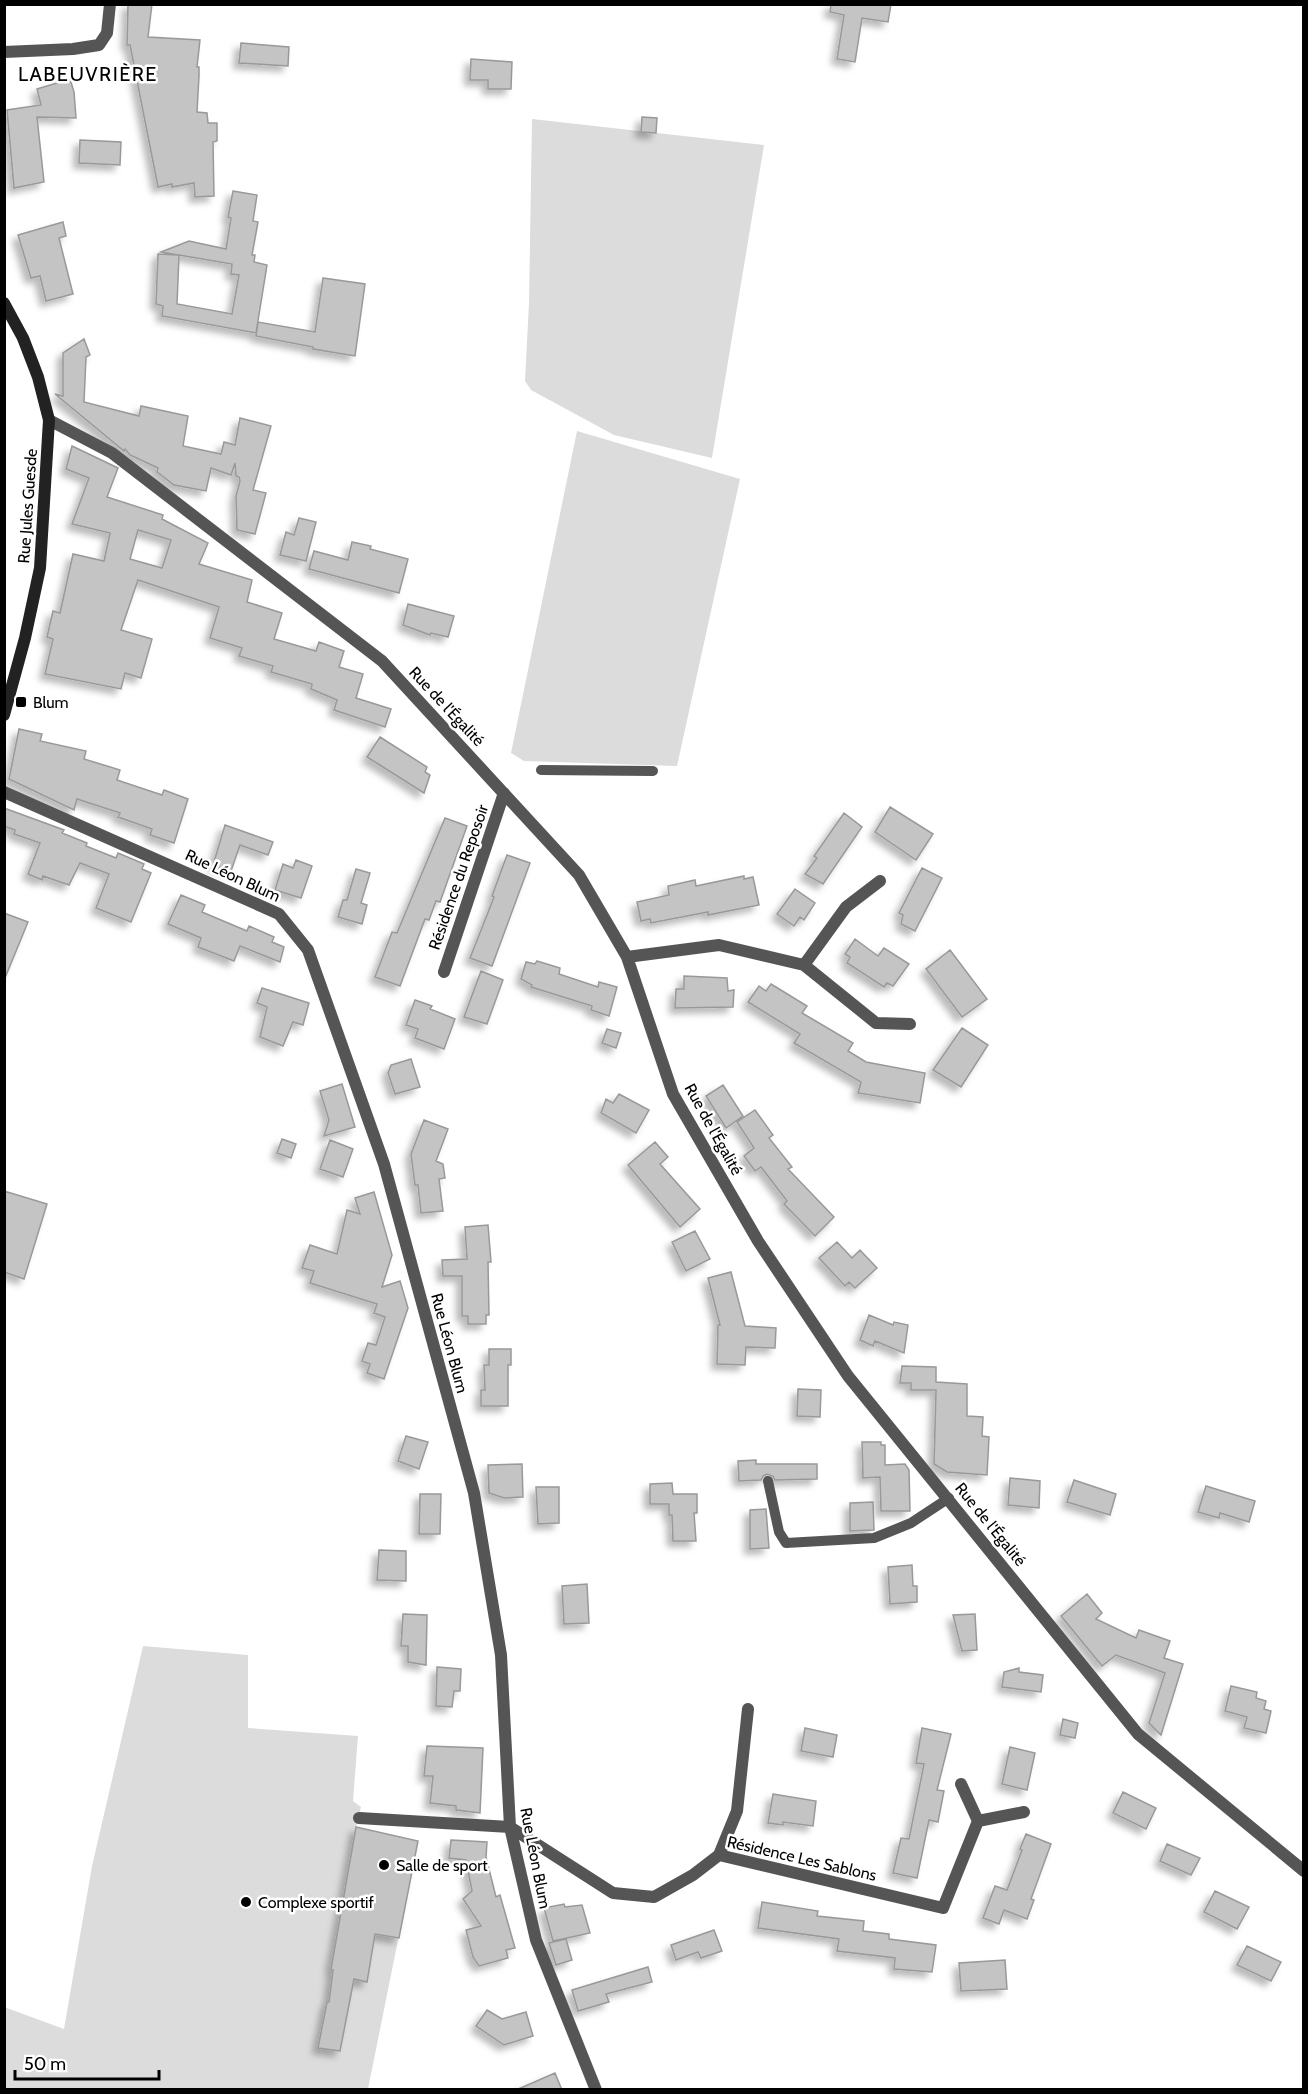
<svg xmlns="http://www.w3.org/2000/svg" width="1308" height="2094" viewBox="0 0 1308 2094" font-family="Cabin,sans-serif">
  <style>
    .green { fill: #dcdcdc }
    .building { fill: #c4c4c4; stroke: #999; stroke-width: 1.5; fill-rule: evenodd; filter: url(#shadow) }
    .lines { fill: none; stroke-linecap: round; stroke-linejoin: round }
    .lane { stroke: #555; stroke-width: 10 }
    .street { stroke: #555; stroke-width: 12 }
    .secondary { stroke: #222; stroke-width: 12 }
    .poi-dot { fill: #000; stroke: #fff; stroke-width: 2 }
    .labels { text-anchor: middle; stroke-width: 5; stroke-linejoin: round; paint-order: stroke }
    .street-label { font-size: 16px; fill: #000; stroke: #fff }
    .poi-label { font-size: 16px; fill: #000; stroke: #fff; text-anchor: start }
    .quarter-label { font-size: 20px; letter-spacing: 1.5px; fill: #000; stroke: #fff }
  </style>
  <defs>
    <filter id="shadow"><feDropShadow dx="-5.5" dy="5.5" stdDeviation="3" flood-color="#0004"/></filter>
  </defs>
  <rect width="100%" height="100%" fill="#fff"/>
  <path class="green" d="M532 119 764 145 712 458 614 435 531 390 525 381 529 303Z
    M577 431 740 479 677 766 524 761 511 753Z
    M143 1646 248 1655V1728L358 1736 353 1801 361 1807 356 1827 418 1841 368 2089H5L4 2007 64 2029 92 1866Z"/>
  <path class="building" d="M128 4H152L148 37 200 40 197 67H199V76L197 112 207 113 208 123H217V141L213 142 214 196 195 197 194 183 172 187V184L158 187 130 45H127Z
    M831 4H891L888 22 862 18 855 62 837 59 844 15 830 12Z
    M241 43 289 47 288 66 239 63Z
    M471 59 512 62 511 89H488V80H470Z
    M70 79 74 92 76 118 37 117 44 182 14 188 7 110 41 105 37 89Z
    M642 117 657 118 656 133 641 132Z
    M80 140 121 142 120 165 79 163Z
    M233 191 257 195 253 221 258 222 252 255H255L254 262 267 265 256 333 162 316 163 306 156 304 158 254 178 255 161 252 189 241 226 249 231 218 228 217ZM179 255 232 264 231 274 239 275 232 314 177 304Z
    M63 222 66 236 59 238 73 294 46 301 40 276 31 278 18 235Z
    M323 278 365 284 355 356 313 349V347L256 336 258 322 315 332Z
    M84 339 90 355 86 357 84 402 139 416 141 406 188 416 183 446 221 454 224 442 235 445 240 418 271 426 253 490 266 493 255 534 237 530 236 496 240 481 239 477 236 476 235 463 231 475 211 468 206 491 174 485 157 472 158 468 130 455 125 449 124 451 55 394 63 396V353Z
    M72 446 118 468 107 497 163 515 162 519 208 543 199 564 252 580 247 602 282 613 274 639 316 651 319 642 344 651 339 667 363 674 356 698 391 709 385 727 334 710 337 700 311 689 312 684 271 672 273 666 239 656 242 648 210 638 219 607 138 580 121 630 152 639 141 678 125 673 121 689 45 674 53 639 47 637 53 611 60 613 73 554 104 561 110 533 72 524 89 478 66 469ZM138 530 171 540 162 568 130 559Z
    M299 518 316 522 306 561 280 555 286 532 294 535Z
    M352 542 371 546 370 549 408 559 399 593 309 569 314 551 348 560Z
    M408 604 454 616 448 637 431 633 430 635 403 625Z
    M19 729 42 734 40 741 86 751 84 759 120 770 117 780 162 795 164 790 188 799 174 843 150 835 152 829 118 817 120 813 77 799 74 810 9 779Z
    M380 737 427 767 425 772 430 775 424 793 367 757Z
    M890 807 933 834 916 860 875 832Z
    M4 808 64 830 62 833 87 843 86 846 116 858 118 853 144 864 142 869 151 873 131 922 96 908 109 874 80 863 69 885 43 876 42 880 28 874 40 843 14 834 15 830 4 826Z
    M844 813 862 827 823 884 805 874 817 858 814 856Z
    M445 818 467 826 440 902 436 901 429 920 425 919 400 986 375 977 392 932 397 933Z
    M225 825 273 842 268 855 240 845 231 871 213 865Z
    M507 855 530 863 492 966 470 958 494 897 492 896Z
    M296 860 312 866 301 898 275 890 283 864 293 868Z
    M922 868 942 878 915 931 901 924 903 915 899 913Z
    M356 869 370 873 361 903 367 905 362 924 338 917 343 900H347Z
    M744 876V879L753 877 759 905 708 915V912L651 923 650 919 641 921 637 902 669 895 668 886 695 880 696 886Z
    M795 889 815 903 804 920 800 917 794 926 777 914Z
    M181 895 205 905 202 912 247 931 249 926 274 937 272 942 284 947 280 962 240 946 234 961 198 947 201 938 168 924Z
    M4 913 28 922 5 978H4Z
    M855 939 878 956 884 948 909 964 893 986 887 983 884 987 847 963 850 957 845 954Z
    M950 950 987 999 962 1017 926 969Z
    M537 961 560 968 559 974 598 987 599 982 617 987 609 1016 591 1010 592 1006 531 987 532 985 521 979 526 962 535 964Z
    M481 971 503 980 487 1024 464 1017Z
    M684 976 727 978 728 991 734 990 733 1007 675 1008 676 989H684Z
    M771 984 807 1006 802 1013 853 1043 848 1051 866 1062 925 1073 920 1103 858 1093 861 1082 794 1043 800 1034 748 1002 759 986 766 991Z
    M262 988 309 1003 303 1025 293 1022 283 1046 260 1037 267 1007 257 1003Z
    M415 1000 432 1006 430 1009 455 1019 444 1049 415 1038 418 1029 406 1025Z
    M962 1028 988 1045 961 1087 933 1070Z
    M607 1029 621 1033 616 1048 602 1043Z
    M411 1059 420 1087 395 1094 388 1073 391 1065Z
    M342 1084 355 1127 324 1136 329 1120 320 1091Z
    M723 1085 743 1116 726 1128 706 1096Z
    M619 1094 649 1110 636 1133 601 1113 606 1099 613 1103Z
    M755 1110 773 1135 769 1138 792 1167 788 1169 834 1217 815 1236 784 1204 787 1201 761 1167 755 1171 744 1156 754 1148 737 1122Z
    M424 1120 448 1129 436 1161 443 1164 445 1178 439 1179 443 1211 421 1213 418 1185H415L411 1154Z
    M282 1139 296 1144 291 1158 277 1153Z
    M330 1140 353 1149 343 1177 320 1169Z
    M655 1142 668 1157 660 1164 700 1209 680 1227 628 1165Z
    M4 1191 47 1204 24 1279 4 1272Z
    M374 1192 392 1255 382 1287 400 1281 408 1308 384 1379 367 1373 370 1364 362 1361 368 1343 376 1345 385 1317 374 1313 377 1304 310 1283 314 1271 302 1268 310 1245 337 1254 347 1210 360 1214 355 1198Z
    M488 1225 491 1262H488L489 1315H486V1324H468V1316H462V1276H443L442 1260 467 1259 465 1227Z
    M695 1231 710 1259 686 1271 672 1242Z
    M837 1242 852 1258 860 1250 877 1268 855 1288 849 1282 845 1286 819 1258Z
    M731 1272 745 1326 776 1328 775 1348 746 1347 745 1365 717 1364 718 1325H720L708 1278Z
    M869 1315 893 1325 894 1322 908 1325 904 1353 875 1341 873 1346 860 1340Z
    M489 1349H511V1365H508V1406H481V1390H485L484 1365H489Z
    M902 1366 936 1367V1382L967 1384V1416L983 1417 982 1436 989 1437 987 1475 947 1472 934 1464 936 1390H911V1383H900Z
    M798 1389 821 1390 820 1417 797 1416Z
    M406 1436 428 1442 419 1469 398 1461Z
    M862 1442H881V1445H885V1465L905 1464 909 1470 910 1511H881L880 1477 863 1478Z
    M756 1460V1464H817V1479L775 1480 773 1476 767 1474 763 1476 761 1480 739 1481 738 1461Z
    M522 1464 523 1497 504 1498 489 1493 488 1465Z
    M1010 1478 1040 1481 1039 1508 1008 1505Z
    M1074 1480 1116 1494 1110 1515 1067 1502Z
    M672 1483 673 1494H697V1513H694L696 1541H673L672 1515H669V1504H650V1484Z
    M1206 1486 1255 1501 1249 1522 1220 1513 1219 1518 1198 1512Z
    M536 1487H559V1523L538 1524Z
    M420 1494H441L440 1534H419Z
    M873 1502 874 1530 850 1531V1503Z
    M766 1509 769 1548 750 1549V1510Z
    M379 1550 406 1551V1581L377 1580Z
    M912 1565 913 1586H917V1602L890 1604 888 1567Z
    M587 1584 589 1623 564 1624 562 1586Z
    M1087 1594 1102 1613 1096 1619 1136 1638 1139 1630 1170 1641 1164 1658 1183 1664 1161 1735 1149 1723 1165 1673 1116 1655 1102 1666 1061 1616Z
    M403 1614 427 1615 426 1665 408 1662V1646H401Z
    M975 1614 977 1650 962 1651 953 1615Z
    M437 1667 461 1669 460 1691H454L452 1707 436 1706Z
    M1019 1668V1672L1043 1675 1041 1692 1002 1687 1004 1672Z
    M1231 1686 1257 1692 1256 1698 1266 1701 1264 1709 1271 1711 1266 1733 1244 1728 1247 1717 1225 1711Z
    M1063 1719 1078 1723 1075 1738 1060 1735Z
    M805 1728 837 1735 833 1757 801 1751Z
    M922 1728 951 1734 937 1790 944 1791 938 1822 929 1820 917 1878 893 1873 901 1838 909 1839 924 1764 916 1763Z
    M427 1746 483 1748 480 1813 456 1810V1806L430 1803 433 1776H424Z
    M1010 1747 1035 1753 1027 1790 1002 1784Z
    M1123 1792 1156 1808 1146 1829 1113 1813Z
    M773 1794 816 1801 813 1826 783 1822V1825L768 1823Z
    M356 1827 418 1841 399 1938 375 1934 367 1982 354 1979 340 2051 318 2048 327 2002H329L333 1970 331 1969Z
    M1026 1834 1051 1844 1031 1899 1034 1900 1027 1919 1004 1910 999 1924 983 1918 995 1886 1007 1890 1022 1850 1020 1849Z
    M451 1840 487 1842 486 1857 496 1897 500 1895 515 1948 506 1950 508 1958 479 1966 473 1957 466 1930 481 1926 463 1899 472 1891 466 1860 449 1858Z
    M1167 1844 1200 1858 1191 1875 1160 1861Z
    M1215 1891 1249 1907 1237 1929 1204 1912Z
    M762 1902 818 1911 817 1916 864 1921 863 1931 889 1934V1939L936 1945 932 1972 894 1969 895 1958 837 1951 839 1939 758 1928Z
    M564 1904 565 1907 582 1905 590 1933 553 1941 544 1908Z
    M714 1930 722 1951 701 1958 698 1952 676 1960 671 1945Z
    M566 1939 572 1960 556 1965 549 1943Z
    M1247 1946 1281 1962 1271 1981 1237 1965Z
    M1005 1960 1007 1989 961 1991 959 1963Z
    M648 1967 652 1982 606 1994 609 2002 578 2011 572 1990Z
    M487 2010 502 2019 526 2012 533 2036 504 2045 476 2026Z
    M555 2073 562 2090H516Z"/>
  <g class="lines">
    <path class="lane" d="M541 770 653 771
      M768 1481 779 1532 786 1543 874 1538 911 1523 949 1498"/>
    <path class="street" d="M4 52 73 49 99 45 107 33 110 4
      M49 420 112 453 382 661 579 875 627 957 673 1094 758 1241 848 1376 1138 1734 1304 1871
      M4 792 279 914 308 950 384 1164 474 1493 501 1655 510 1827 536 1940 596 2090
      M627 957 719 945 804 965 876 1023 910 1024
      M804 965 846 907 880 881
      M444 972 504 793
      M961 1784 978 1821
      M359 1818 510 1827 613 1893 654 1897 693 1875 719 1855 943 1908 978 1821 1024 1812
      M719 1855 737 1811 748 1709"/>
    <path class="secondary" d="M4 303 23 338 38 377 49 420 40 568 25 638 4 715"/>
  </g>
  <g class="poi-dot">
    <rect x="15" y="696" width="12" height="12" rx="3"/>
    <circle cx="384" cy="1865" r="6"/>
    <circle cx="246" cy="1902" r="6"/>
  </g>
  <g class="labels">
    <g class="street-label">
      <text transform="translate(27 506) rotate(-86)" y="6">Rue Jules Guesde</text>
      <text transform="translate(447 706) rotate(47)" y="6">Rue de l'Égalité</text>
      <text transform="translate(233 875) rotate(25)" y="6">Rue Léon Blum</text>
      <text transform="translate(458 877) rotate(-71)" y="6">Résidence du Reposoir</text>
      <text transform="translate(714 1129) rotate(61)" y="6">Rue de l'Égalité</text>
      <text transform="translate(450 1343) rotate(75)" y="6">Rue Léon Blum</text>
      <text transform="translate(991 1524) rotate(51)" y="6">Rue de l'Égalité</text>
      <text transform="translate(536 1858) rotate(79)" y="6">Rue Léon Blum</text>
      <text transform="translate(802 1858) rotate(13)" y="6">Résidence Les Sablons</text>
    </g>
    <g class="poi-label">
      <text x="33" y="708">Blum</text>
      <text x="396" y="1871">Salle de sport</text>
      <text x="258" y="1908">Complexe sportif</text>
    </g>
    <g class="quarter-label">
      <text x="88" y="81">LABEUVRIÈRE</text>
    </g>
  </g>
  <rect width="1308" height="2094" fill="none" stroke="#000000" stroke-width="12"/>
  <path d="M15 2070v9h144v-9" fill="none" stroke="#000000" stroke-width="3"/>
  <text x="24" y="2070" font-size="18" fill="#000000" stroke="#ffffff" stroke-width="4.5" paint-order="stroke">50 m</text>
</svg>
